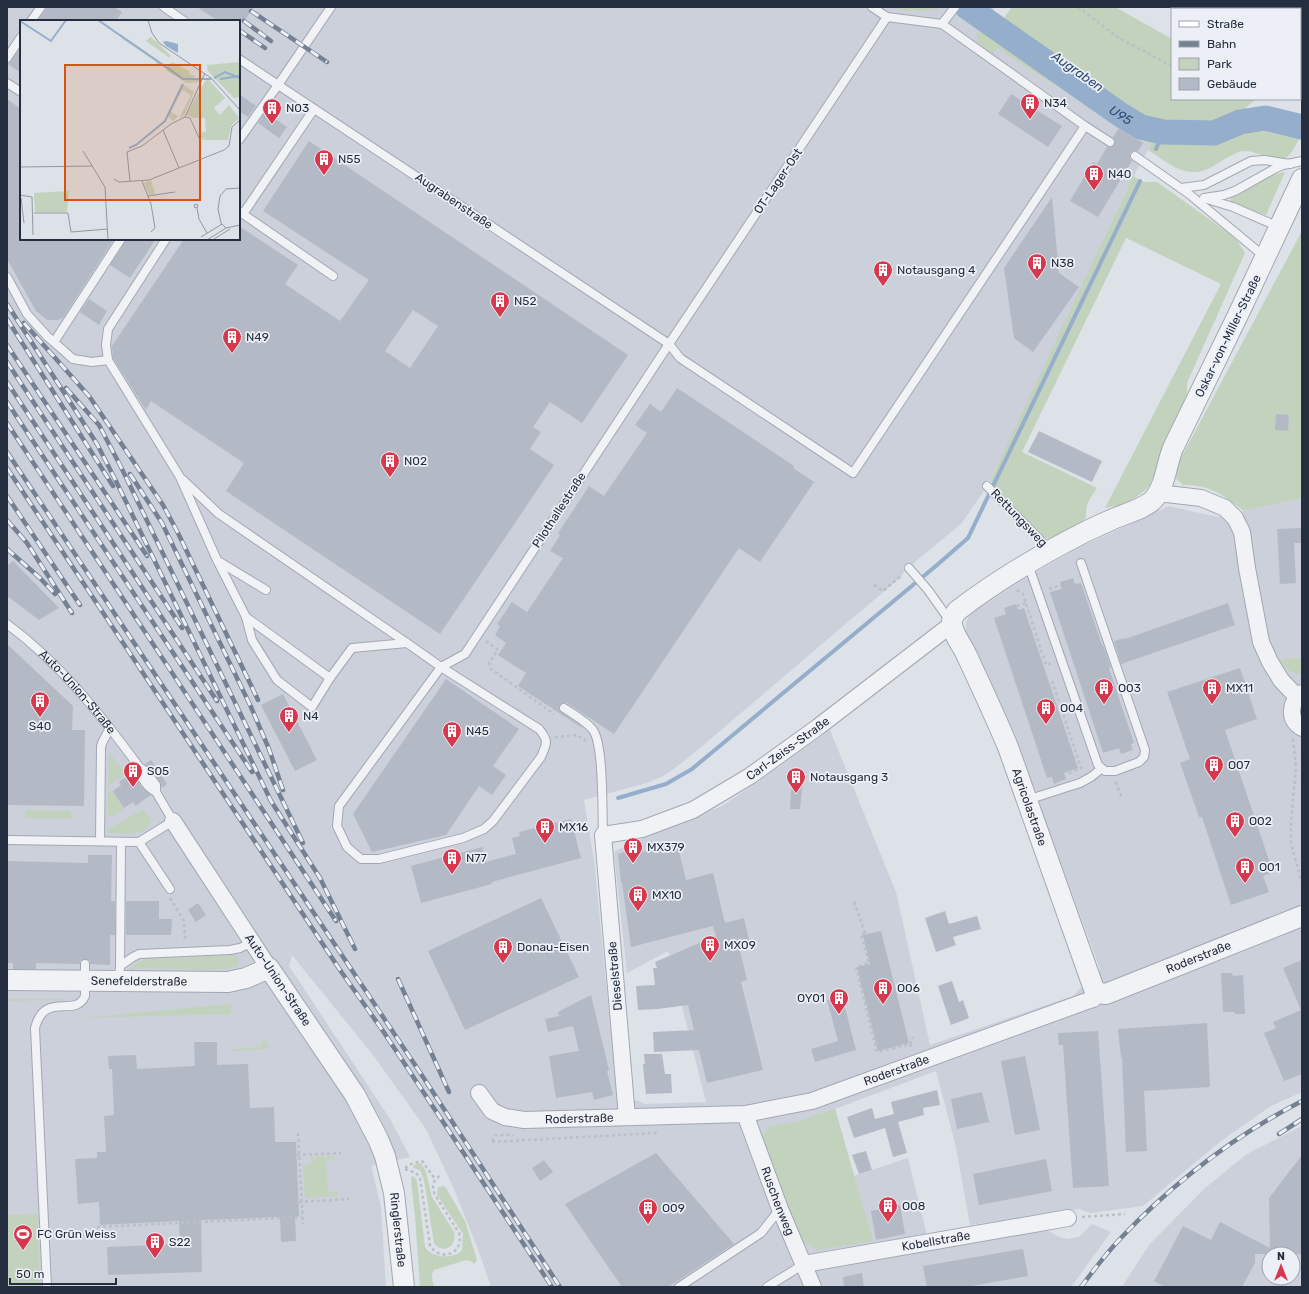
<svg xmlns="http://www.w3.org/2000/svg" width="1309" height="1294" viewBox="0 0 1309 1294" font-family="Rubik,sans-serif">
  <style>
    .built { fill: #cbd0da; fill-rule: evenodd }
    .green { fill: #c2d2bd }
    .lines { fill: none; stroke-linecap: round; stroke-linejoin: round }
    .stream { stroke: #95aecb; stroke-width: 4 }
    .river { stroke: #95aecb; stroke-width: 25 }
    .building { fill: #b4bac5; fill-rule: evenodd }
    .service-casing { stroke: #a2a8b2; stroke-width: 10 }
    .minor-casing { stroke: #a2a8b2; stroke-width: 18 }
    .tertiary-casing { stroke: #a2a8b2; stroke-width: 22 }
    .path { stroke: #bbbfc6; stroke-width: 2.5; stroke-dasharray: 3 3; stroke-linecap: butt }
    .service { stroke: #f0f2f6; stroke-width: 8 }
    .minor { stroke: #f0f2f6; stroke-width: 16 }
    .tertiary { stroke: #f0f2f6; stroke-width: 20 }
    .secondary { stroke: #fff; stroke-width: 22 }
    .rail-casing { stroke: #758093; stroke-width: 4.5 }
    .rail { stroke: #ecf0f6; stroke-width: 3; stroke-dasharray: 9; stroke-linecap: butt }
    .labels { text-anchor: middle; stroke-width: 3.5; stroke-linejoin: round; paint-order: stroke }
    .poi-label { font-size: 12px; fill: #252e3f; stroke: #ecf0f6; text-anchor: start }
    .street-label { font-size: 12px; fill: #252e3f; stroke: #ecf0f6 }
    .water-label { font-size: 13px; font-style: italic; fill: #2d4c76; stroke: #ecf0f6 }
    .inset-river { fill: none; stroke: #95aecb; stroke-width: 2 }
    .inset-road { fill: none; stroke: #9399a4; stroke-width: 1 }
    .view { fill: #d45511; fill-opacity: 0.15; stroke: #d45511; stroke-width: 2 }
    .inset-edge { fill: none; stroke: #252e3f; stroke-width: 2 }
  </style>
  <rect width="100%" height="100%" fill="#dde1e8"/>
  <path class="built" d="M7 7H995L978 30 997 48 1027 68 1151 144 1124 194 1056 345 987 486 962 523 917 560 903 573 901 577 688 758 672 770 663 776 647 783 584 800 594 859 617 1097 638 1101 645 1104 706 1102 668 951 627 973 614 852 640 839 722 806 756 783 830 730 896 892 930 1045 1073 996 1100 969 1016 743 966 634V622L969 616 975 611 1019 582 1078 548 1169 506 1218 517 1302 498V657L1277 659 1289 671 1302 676V1092L1271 1106 1221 1141 1143 1206 1090 1213 1080 1209 970 1225 956 1147 936 1071 835 1109 854 1176 908 1158 930 1248 1036 1228 1047 1230 1059 1237 1068 1239 1079 1237 1092 1224 1111 1232 1071 1287H491L478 1249 454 1189 426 1129 373 1055 292 955 289 966 390 1119 410 1157 371 1166 381 1207 386 1287H7ZM21 21H239V239H21Z
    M1302 1126V1287H1122L1149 1245 1205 1188 1247 1154ZM1269 1254H1293V1278H1269Z"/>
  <path class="green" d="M889 7H941C928 14 903 11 889 7Z
    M1012 7H1115L1172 39V99H1256L1216 133 1266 122 1302 131V134C1299 139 1292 154 1287 157 1273 165 1254 147 1239 152 1230 155 1220 162 1212 167 1186 181 1169 163 1148 150L1151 144 1027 68 997 48 992 55C967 36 977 32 993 10L1004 18Z
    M1285 172 1266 215 1230 202 1231 198C1248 188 1265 175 1285 172Z
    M1133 176 1144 182H1157L1230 234 1238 242 1245 253 1187 383V399L1149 486C1135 501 1124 504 1105 508L1221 284 1126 238 1022 452 1097 488C1090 498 1085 505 1086 517L1082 523 1049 539 1043 537 990 481Z
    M1302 231V498L1244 511C1222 495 1212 485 1183 485L1176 478 1175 470 1183 454Z
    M1302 657V676L1289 671 1277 659Z
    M109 752 125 774 108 786Z
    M113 791 124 808 114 815 108 816V792Z
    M25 810 71 811V819L25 818Z
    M142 810H144L151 820C146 838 122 833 107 833V830Z
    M236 955 239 959 238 965 231 968 212 970 135 968V972H127L137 963 146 959Z
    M7 999H66V1000L7 1001Z
    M231 1004V1014L81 1018Z
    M262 1038 269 1046 268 1049 233 1051V1049L262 1047Z
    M835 1109 873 1241 817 1250 802 1240 762 1137 769 1127 795 1122Z
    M335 1156V1160H326L328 1192H338L337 1196 305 1198 303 1165 311 1164V1157Z
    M421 1163 426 1172 432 1197 454 1232C457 1247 443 1255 434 1243L424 1180 420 1170 413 1168 414 1165Z
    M414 1176 417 1181 425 1247C430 1256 445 1258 454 1255 457 1255 460 1252 462 1250L463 1234 437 1195 438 1187 444 1186 446 1188 465 1221 477 1260 474 1264 471 1261 466 1260 434 1270C430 1276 433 1281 434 1287H420L415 1217 411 1180V1177Z
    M38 1214 40 1287H7V1215Z"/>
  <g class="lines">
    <path class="stream" d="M986 19 1121 115 1141 127 1163 132 1214 133 1240 122 1265 118 1302 127
      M1156 149 1163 132
      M618 798 666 784 692 769 937 565 968 538 1140 181"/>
    <path class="river" id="s1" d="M967 7 1121 115 1141 127 1163 132 1214 133 1240 122 1265 118 1302 127"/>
  </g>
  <path class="building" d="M47 7H114L122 12 116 21H38Z
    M197 7H254L244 21H218Z
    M21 47V73L8 64Z
    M239 94 256 106 248 117 239 111Z
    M1011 94 1062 126 1048 147 998 114Z
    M7 99 21 109V239H114L63 318 57 320H47L36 311 7 259Z
    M265 112 287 127 279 138 258 123Z
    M1119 128 1143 143 1138 151H1133L1130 153V158L1132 161 1098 217 1070 201 1093 162 1097 164 1107 147H1110L1114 145 1115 142 1113 137Z
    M309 141 628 355 582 423 550 402 533 427 541 432 530 449 554 465 440 634 226 491 244 463 151 401 146 410 113 358 112 346 184 239H239V226L298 265 285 284 340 321 369 280 263 211ZM413 310 438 326 410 368 385 351Z
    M1052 197 1059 273 1079 287 1033 352 1014 338 1004 268Z
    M126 239H156L130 278 110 265Z
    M89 299 107 311 99 325 80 312Z
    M677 388 794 466 793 468 814 482 760 562 739 548 614 734 567 703H564L560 705 559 708 561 712 580 725 582 728 518 686 526 673 498 655 506 643 495 635 500 626 497 624 512 602 527 612 563 558 550 551 560 535 558 533 589 486 604 496 647 433 635 425 650 404 661 412Z
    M1276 414 1289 415 1288 431 1275 430Z
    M1039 431 1102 461 1092 482 1028 452Z
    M1302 528V543H1294L1296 583 1280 584 1277 529Z
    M13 561 59 608 39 620 7 596V566Z
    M1073 578 1075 584 1081 583 1102 645H1103L1111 667 1109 668 1134 743 1131 744 1133 750 1121 754 1119 748 1103 753 1050 592 1062 589 1060 582Z
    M1228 603 1235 625 1121 664 1114 641 1125 638V639Z
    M1016 604 1018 610 1024 608 1078 768 1064 773 1066 779 1054 784 1052 777 1047 778 994 618 1006 614 1004 608Z
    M7 644 73 706 72 730H85L84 806 7 805Z
    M1240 668 1257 719 1225 730 1273 872 1263 876 1269 892 1231 905 1202 817H1199L1180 763 1190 759 1167 692Z
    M446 679 519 729 493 766 506 775 492 795 479 786 446 835 372 852 353 814Z
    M283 694 317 760 295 771 261 705Z
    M151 760 167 784 162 788 160 782 150 768 145 764Z
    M135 771 140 785 151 795 135 806 133 802 124 808 113 791 121 785 119 782Z
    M792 778 803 779 800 809H790Z
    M571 819 581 858 521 874 492 882V884L421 903 411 866 482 847 486 862 516 854 512 838 520 836 519 832Z
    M677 843 686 880 713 873 725 923 744 918 749 940 738 943 747 980 741 982 763 1070 707 1083 699 1050 654 1052 653 1032 694 1030 688 1005 658 1009 638 1010 636 986 655 985 653 968H657L655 962 716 936 713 926 631 947 622 882H621L618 854 642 845 643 852Z
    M88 855H112L111 901H115V935H110V965L90 964V961L85 959 80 961V964L36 963V969H13V963H7V861L88 863Z
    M541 898 579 977 465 1030 428 951Z
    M126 901H159V919H172L171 935H126Z
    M198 903 206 915 196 922 188 910Z
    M945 911 949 924 977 916 981 929 953 937 956 945 936 952 925 918Z
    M881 931 909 1043 878 1051 857 967 870 964 863 935Z
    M1302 960V1074L1284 1081 1264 1033 1276 1028 1273 1022 1301 1010 1283 968Z
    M1221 973H1232L1233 976 1243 975 1245 1014H1235L1234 1012H1223Z
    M952 981 959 1002 963 1000 969 1018 951 1025 938 986Z
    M591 995 609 1070 607 1071 613 1095 594 1100 592 1092 556 1098 549 1056 579 1051 573 1026 548 1032 545 1019 559 1016 558 1012Z
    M842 996 856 1050 815 1062 811 1049 838 1041 827 1000Z
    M1207 1023 1210 1087 1144 1091 1147 1151 1126 1152 1122 1057 1121 1058 1118 1029Z
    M1098 1031 1109 1186 1073 1188 1063 1045H1059L1058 1033Z
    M194 1042H217V1065L248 1064 250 1108 274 1107 275 1142H296L299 1216H295L296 1241 281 1242 280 1217 201 1220 202 1272 108 1275 107 1247 180 1244 179 1221 100 1225 99 1202 78 1204 75 1159 97 1158V1152H106L104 1116 114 1115 112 1069H109L108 1056 136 1055 137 1069 195 1066Z
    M644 1054H662L665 1074H671L672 1093 646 1094 644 1076 643 1064H645Z
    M1025 1056 1040 1130 1015 1135 1001 1061Z
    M937 1090 940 1105 923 1108 924 1115 898 1122 907 1153 893 1157 885 1128 854 1138 847 1117 872 1108 875 1119 894 1114 891 1102Z
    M982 1092 989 1122 957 1129 951 1099Z
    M866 1151 872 1170 859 1174 852 1155Z
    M656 1153 734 1244 668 1287H622L565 1204Z
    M1302 1155V1254H1255V1263L1242 1287H1165L1154 1281 1183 1226 1211 1240 1220 1222 1270 1248 1269 1198Z
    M1046 1159 1052 1191 979 1205 973 1174Z
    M544 1160 553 1172 540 1181 532 1168Z
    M900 1205 905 1234 876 1240 871 1211Z
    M1023 1249 1028 1276 966 1287H927L923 1266Z
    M862 1273 864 1287H844L843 1277Z"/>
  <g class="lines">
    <defs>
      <g id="service">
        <path d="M164 7 184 21"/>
        <path d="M872 7 887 17 942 24 955 7"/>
        <path d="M31 21 41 7"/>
        <path d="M942 24 1085 126 1110 142"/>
        <path d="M7 58 21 37"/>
        <path d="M239 59 669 344 680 358 853 473 1085 126"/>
        <path d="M7 83 21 92"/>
        <path d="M239 140 278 85 331 7"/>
        <path d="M1135 156 1189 194 1265 257"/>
        <path d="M1181 188 1204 185 1251 161 1265 160 1290 164"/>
        <path d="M1204 198 1224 195 1235 191 1276 168 1283 165 1302 161"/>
        <path d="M1207 199 1233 207 1279 227"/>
        <path d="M240 212 333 276"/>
        <path d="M243 214 314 109"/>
        <path d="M166 239 108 329 106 345 108 360 180 477 217 560 246 617 330 678 352 648 407 643 441 667 539 729C549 741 547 743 541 757L493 821 484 829 463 838 379 859H361L347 847 337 826 339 806 441 667 465 654 669 344 887 17"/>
        <path d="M7 277 27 314 47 336 73 359 92 362 108 360"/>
        <path d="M54 342 121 239"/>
        <path d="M183 480 219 514 407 643"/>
        <path d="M987 486 1050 550"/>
        <path d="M218 561 266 590"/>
        <path d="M1028 564 1098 765 1105 771H1115L1139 762 1144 757 1145 750 1081 563"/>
        <path d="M909 568 928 590 950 621"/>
        <path d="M246 617 252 640 277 680 312 707 330 678"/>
        <path id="s2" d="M7 624C60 663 101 715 140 768L146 771 156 785V792L173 821 139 842 7 840"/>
        <path d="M564 708C573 714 586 721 593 730 604 745 602 814 603 835"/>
        <path d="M140 768C140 778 147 787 156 792"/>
        <path d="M1027 800 1080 783 1091 777 1101 769"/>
        <path d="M100 841 101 747 102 743 110 728"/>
        <path d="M139 842 170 889"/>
        <path d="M120 966 121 842"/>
        <path d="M119 981 120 966 133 957 139 954 230 950 240 948 252 942"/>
        <path d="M47 1287 35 1028C45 990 75 1019 85 996V964"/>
        <path d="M679 1287 761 1233 780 1209"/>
        <path d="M767 1287 804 1264"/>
      </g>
      <g id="minor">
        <path d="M1158 493 1201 498 1225 508 1235 518 1242 532 1247 568 1261 642 1270 662 1281 680 1297 697"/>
        <path d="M1302 693C1290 702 1287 719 1302 728"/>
        <path d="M173 821 269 968"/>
        <path id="s3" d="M479 1093 492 1111 505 1117 524 1120 745 1114 812 1101 1084 1002 1093 999 1099 993"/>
        <path id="s4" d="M745 1114 780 1209 813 1287"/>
        <path id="s5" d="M627 1117 603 835 642 829 693 810 750 776 818 727 952 624"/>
        <path id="s6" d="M804 1264 1068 1218"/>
      </g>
      <g id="tertiary">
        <path id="s7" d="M1302 179 1237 317 1173 448C1166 465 1166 484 1154 499 1145 509 1123 514 1111 520 1102 524 1093 528 1083 533 1040 555 996 581 957 611 954 615 951 620 952 625 954 636 962 645 967 656 981 686 995 716 1008 747L1094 989 1099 993 1106 994 1302 916"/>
        <path id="s8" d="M7 980 228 982 246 978 269 968 355 1095 378 1139 385 1156 394 1193 404 1287"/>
      </g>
    </defs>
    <use href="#service" class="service-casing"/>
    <use href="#minor" class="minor-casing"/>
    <use href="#tertiary" class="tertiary-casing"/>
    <path class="path" d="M1078 7 1119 38 1172 66
      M1300 94H1302
      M874 585 883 591 902 575
      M1049 589 1061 585
      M1017 590 1023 594 1046 665 1052 663
      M1017 606 1026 603
      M486 641 498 650 489 663 491 669 554 714
      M1052 681 1081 768 1074 771 1068 774
      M555 737 577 735 586 741
      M1293 739 1296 767 1291 822V843L1302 884
      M1116 782 1121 796
      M170 898 184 921 185 941
      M854 902 865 933
      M865 933 861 934 869 963 856 967 877 1052 894 1048
      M910 1044 913 1037
      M893 1047 894 1048 910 1044 912 1050
      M298 1133 303 1224
      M492 1141 495 1135H513
      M492 1142 657 1133V1130
      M297 1155 341 1153
      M405 1168 411 1164 422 1161 435 1179
      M405 1169 416 1173 420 1178 430 1245C438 1262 465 1255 459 1233L435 1195C431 1185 433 1180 442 1174
      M299 1202 349 1199
      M1082 1217 1125 1214
      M97 1227 302 1217"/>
    <use href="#service" class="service"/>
    <use href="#minor" class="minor"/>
    <use href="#tertiary" class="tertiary"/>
    <path class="secondary" d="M1261 7 1264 9
      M1300 32 1302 34"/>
    <defs>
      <path id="rail" d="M251 11 327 62
        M244 21 271 41
        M239 30 265 48
        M7 304 97 444 115 479 271 801 320 878 355 949
        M7 319 113 486
        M24 323 89 396 163 505 178 533 258 700
        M7 345 147 556
        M7 362 182 628
        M7 382 217 701
        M66 388 99 425 121 467 303 843
        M7 402 252 772
        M7 423 336 921
        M7 452 427 1083 560 1287
        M7 468 340 970 383 1031 552 1287
        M130 474 162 523 251 707 269 749 283 790
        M7 496 80 605
        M7 520 27 543 72 613
        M7 549 40 578 55 594
        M398 979 449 1092
        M1279 1134 1302 1119
        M1081 1287C1093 1271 1105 1255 1119 1240 1172 1184 1234 1136 1302 1101"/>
    </defs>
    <use href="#rail" class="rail-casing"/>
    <use href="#rail" class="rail"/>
  </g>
  <defs>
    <symbol id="building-pin" viewBox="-11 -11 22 30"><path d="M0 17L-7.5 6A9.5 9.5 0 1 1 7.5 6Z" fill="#d7384d" stroke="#ecf0f6"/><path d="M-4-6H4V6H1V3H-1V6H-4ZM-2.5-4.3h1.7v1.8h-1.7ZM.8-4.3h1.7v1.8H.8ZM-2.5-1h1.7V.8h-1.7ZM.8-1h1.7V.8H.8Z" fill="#fff"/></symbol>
    <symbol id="stadium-pin" viewBox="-11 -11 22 30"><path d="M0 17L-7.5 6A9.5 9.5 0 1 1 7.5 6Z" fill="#d7384d" stroke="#ecf0f6"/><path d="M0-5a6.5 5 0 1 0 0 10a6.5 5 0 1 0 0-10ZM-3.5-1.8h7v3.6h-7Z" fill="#fff"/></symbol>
  </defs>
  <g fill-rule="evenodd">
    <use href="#building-pin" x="1019" y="92" width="22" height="30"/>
    <use href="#building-pin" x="261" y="97" width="22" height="30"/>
    <use href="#building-pin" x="313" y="148" width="22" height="30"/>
    <use href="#building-pin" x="1083" y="163" width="22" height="30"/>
    <use href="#building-pin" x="1026" y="252" width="22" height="30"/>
    <use href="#building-pin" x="872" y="259" width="22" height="30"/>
    <use href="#building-pin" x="489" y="290" width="22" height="30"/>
    <use href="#building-pin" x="221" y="326" width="22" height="30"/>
    <use href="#building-pin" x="379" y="450" width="22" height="30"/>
    <use href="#building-pin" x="1093" y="677" width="22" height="30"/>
    <use href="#building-pin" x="1201" y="677" width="22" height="30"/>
    <use href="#building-pin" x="29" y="690" width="22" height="30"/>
    <use href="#building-pin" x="1035" y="697" width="22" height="30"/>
    <use href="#building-pin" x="278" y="705" width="22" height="30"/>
    <use href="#building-pin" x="441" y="720" width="22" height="30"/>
    <use href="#building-pin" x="1203" y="754" width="22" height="30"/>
    <use href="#building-pin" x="122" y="760" width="22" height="30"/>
    <use href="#building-pin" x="785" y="766" width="22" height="30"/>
    <use href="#building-pin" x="1224" y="810" width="22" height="30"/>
    <use href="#building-pin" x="534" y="816" width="22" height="30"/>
    <use href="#building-pin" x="622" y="836" width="22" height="30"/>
    <use href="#building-pin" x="441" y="847" width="22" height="30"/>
    <use href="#building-pin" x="1234" y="856" width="22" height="30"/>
    <use href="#building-pin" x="627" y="884" width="22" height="30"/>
    <use href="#building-pin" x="699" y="934" width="22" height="30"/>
    <use href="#building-pin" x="492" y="936" width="22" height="30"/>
    <use href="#building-pin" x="872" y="977" width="22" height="30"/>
    <use href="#building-pin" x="828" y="987" width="22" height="30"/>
    <use href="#building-pin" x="877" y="1195" width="22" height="30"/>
    <use href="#building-pin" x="637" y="1197" width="22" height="30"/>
    <use href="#stadium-pin" x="12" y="1223" width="22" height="30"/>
    <use href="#building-pin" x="144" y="1231" width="22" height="30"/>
  </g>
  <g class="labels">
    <g class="poi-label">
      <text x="1044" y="107">N34</text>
      <text x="286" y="112">N03</text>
      <text x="338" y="163">N55</text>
      <text x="1108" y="178">N40</text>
      <text x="1051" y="267">N38</text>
      <text x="897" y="274">Notausgang 4</text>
      <text x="514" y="305">N52</text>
      <text x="246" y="341">N49</text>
      <text x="404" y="465">N02</text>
      <text x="1118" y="692">O03</text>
      <text x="1226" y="692">MX11</text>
      <text x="1060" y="712">O04</text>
      <text x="303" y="720">N4</text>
      <text x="40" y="730" text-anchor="middle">S40</text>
      <text x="466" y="735">N45</text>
      <text x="1228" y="769">O07</text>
      <text x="147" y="775">S05</text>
      <text x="810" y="781">Notausgang 3</text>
      <text x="1249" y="825">O02</text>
      <text x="559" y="831">MX16</text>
      <text x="647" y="851">MX379</text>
      <text x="466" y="862">N77</text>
      <text x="1259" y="871">O01</text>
      <text x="652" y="899">MX10</text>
      <text x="724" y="949">MX09</text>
      <text x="517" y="951">Donau-Eisen</text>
      <text x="897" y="992">O06</text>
      <text x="825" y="1002" text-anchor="end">OY01</text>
      <text x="902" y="1210">O08</text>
      <text x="662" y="1212">O09</text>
      <text x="37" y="1238">FC Grün Weiss</text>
      <text x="169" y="1246">S22</text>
    </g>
    <g class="street-label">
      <text transform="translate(778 181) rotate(-56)" y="4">OT-Lager-Ost</text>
      <text transform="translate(454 201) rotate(34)" y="4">Augrabenstraße</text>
      <text transform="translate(1228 336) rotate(-64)" y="4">Oskar-von-Miller-Straße</text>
      <text transform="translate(559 510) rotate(-57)" y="4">Pilothallestraße</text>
      <text transform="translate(1019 518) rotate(46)" y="4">Rettungsweg</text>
      <text dy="4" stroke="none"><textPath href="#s2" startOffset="98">Auto-Union-Straße</textPath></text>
      <text dy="4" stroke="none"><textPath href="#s5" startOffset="490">Carl-Zeiss-Straße</textPath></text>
      <text dy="4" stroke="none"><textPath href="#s7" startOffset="794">Agricolastraße</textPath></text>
      <text dy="4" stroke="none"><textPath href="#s7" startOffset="1100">Roderstraße</textPath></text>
      <text transform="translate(615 976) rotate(-95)" y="4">Dieselstraße</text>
      <text transform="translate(278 980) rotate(56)" y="4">Auto-Union-Straße</text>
      <text dy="4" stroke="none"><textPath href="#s8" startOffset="132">Senefelderstraße</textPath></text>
      <text dy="4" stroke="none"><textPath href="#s3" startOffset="435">Roderstraße</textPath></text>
      <text dy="4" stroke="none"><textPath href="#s3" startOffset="111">Roderstraße</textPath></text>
      <text dy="4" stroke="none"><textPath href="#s4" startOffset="93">Ruschenweg</textPath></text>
      <text dy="4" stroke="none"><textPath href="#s8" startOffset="561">Ringlerstraße</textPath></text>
      <text dy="4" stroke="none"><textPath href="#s6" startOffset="134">Kobellstraße</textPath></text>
    </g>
    <g class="water-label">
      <text transform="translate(1078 71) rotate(35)" y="5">Augraben</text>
      <text dy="5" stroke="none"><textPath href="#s1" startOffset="188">U95</textPath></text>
    </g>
  </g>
  <g transform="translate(20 20)">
    <rect width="220" height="220" fill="#dde1e8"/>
    <path d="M101 15 144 44 142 46 135 45 137 42 101 18ZM131 17 150 35V38L126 21ZM152 42 169 51 170 55H175L172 59H180L178 62 167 63 147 51 146 49ZM220 42V77L214 78 188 51 187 45ZM187 58 205 78 194 88 200 95 209 85 219 98 211 106 208 120H184L177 114 186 111 185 98H174L166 95ZM162 64 174 72 164 96 159 98 171 75 162 70 151 92 158 96 153 101 147 95ZM131 160 135 174 129 175 124 163ZM49 171 47 192H15L14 173Z" fill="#c2d2bd"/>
    <path d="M146 21 158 24V33L146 26 143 22Z" fill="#95aecb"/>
    <path class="inset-river" d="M78 0 163 59H180M0 1 31 21 46 0M100 15 143 45M147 47 163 59H191M194 58 205 52 220 58M200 59 220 56M109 128 116 125 145 101 163 64"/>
    <path class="inset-road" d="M128 0 132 13 139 23 191 58 220 90M165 97 185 53M143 110 159 148M63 131 85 167 88 220M0 147 73 146M94 159 99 162 129 160 204 130 209 126 212 107 220 100M110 161 107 132 122 126 151 104 165 97 170 98 179 118M122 161 131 184 135 208 131 212M0 175 12 177 13 215M128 176 155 172M1 178 4 203M177 184 178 187 175 188 174 185ZM177 188 179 199 187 213M14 193H48L51 212 88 209M206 208 201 203 198 189 200 176 206 169 220 168M181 217 202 204M194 219 210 209M187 220 206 208 220 205"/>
    <path class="view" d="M45 45H180V180H45Z"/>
    <rect width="220" height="220" class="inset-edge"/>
  </g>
  <rect width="1309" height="1294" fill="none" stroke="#252e3f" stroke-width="16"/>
  <rect x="1171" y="8" width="130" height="92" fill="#ecf0f6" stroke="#9ca2ad"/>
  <rect x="1179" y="21" width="20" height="6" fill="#ffffff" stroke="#9ca2ad"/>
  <text x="1207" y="28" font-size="12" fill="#252e3f">Straße</text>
  <rect x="1179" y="41" width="20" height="6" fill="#758093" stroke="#9ca2ad"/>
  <text x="1207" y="48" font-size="12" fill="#252e3f">Bahn</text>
  <rect x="1179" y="58" width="20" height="12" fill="#c2d2bd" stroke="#9ca2ad"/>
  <text x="1207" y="68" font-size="12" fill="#252e3f">Park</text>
  <rect x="1179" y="78" width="20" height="12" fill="#b4bac5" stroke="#9ca2ad"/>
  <text x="1207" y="88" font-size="12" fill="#252e3f">Gebäude</text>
  <g transform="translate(1281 1266)"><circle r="19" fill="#ecf0f6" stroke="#9ca2ad"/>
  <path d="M0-3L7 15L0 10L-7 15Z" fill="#d7384d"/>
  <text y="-6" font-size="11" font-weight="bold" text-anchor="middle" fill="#252e3f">N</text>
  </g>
  <path d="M10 1278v6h106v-6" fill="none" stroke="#252e3f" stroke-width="2"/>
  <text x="16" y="1278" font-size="12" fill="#252e3f" stroke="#ecf0f6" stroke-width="3" paint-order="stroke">50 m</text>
</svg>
